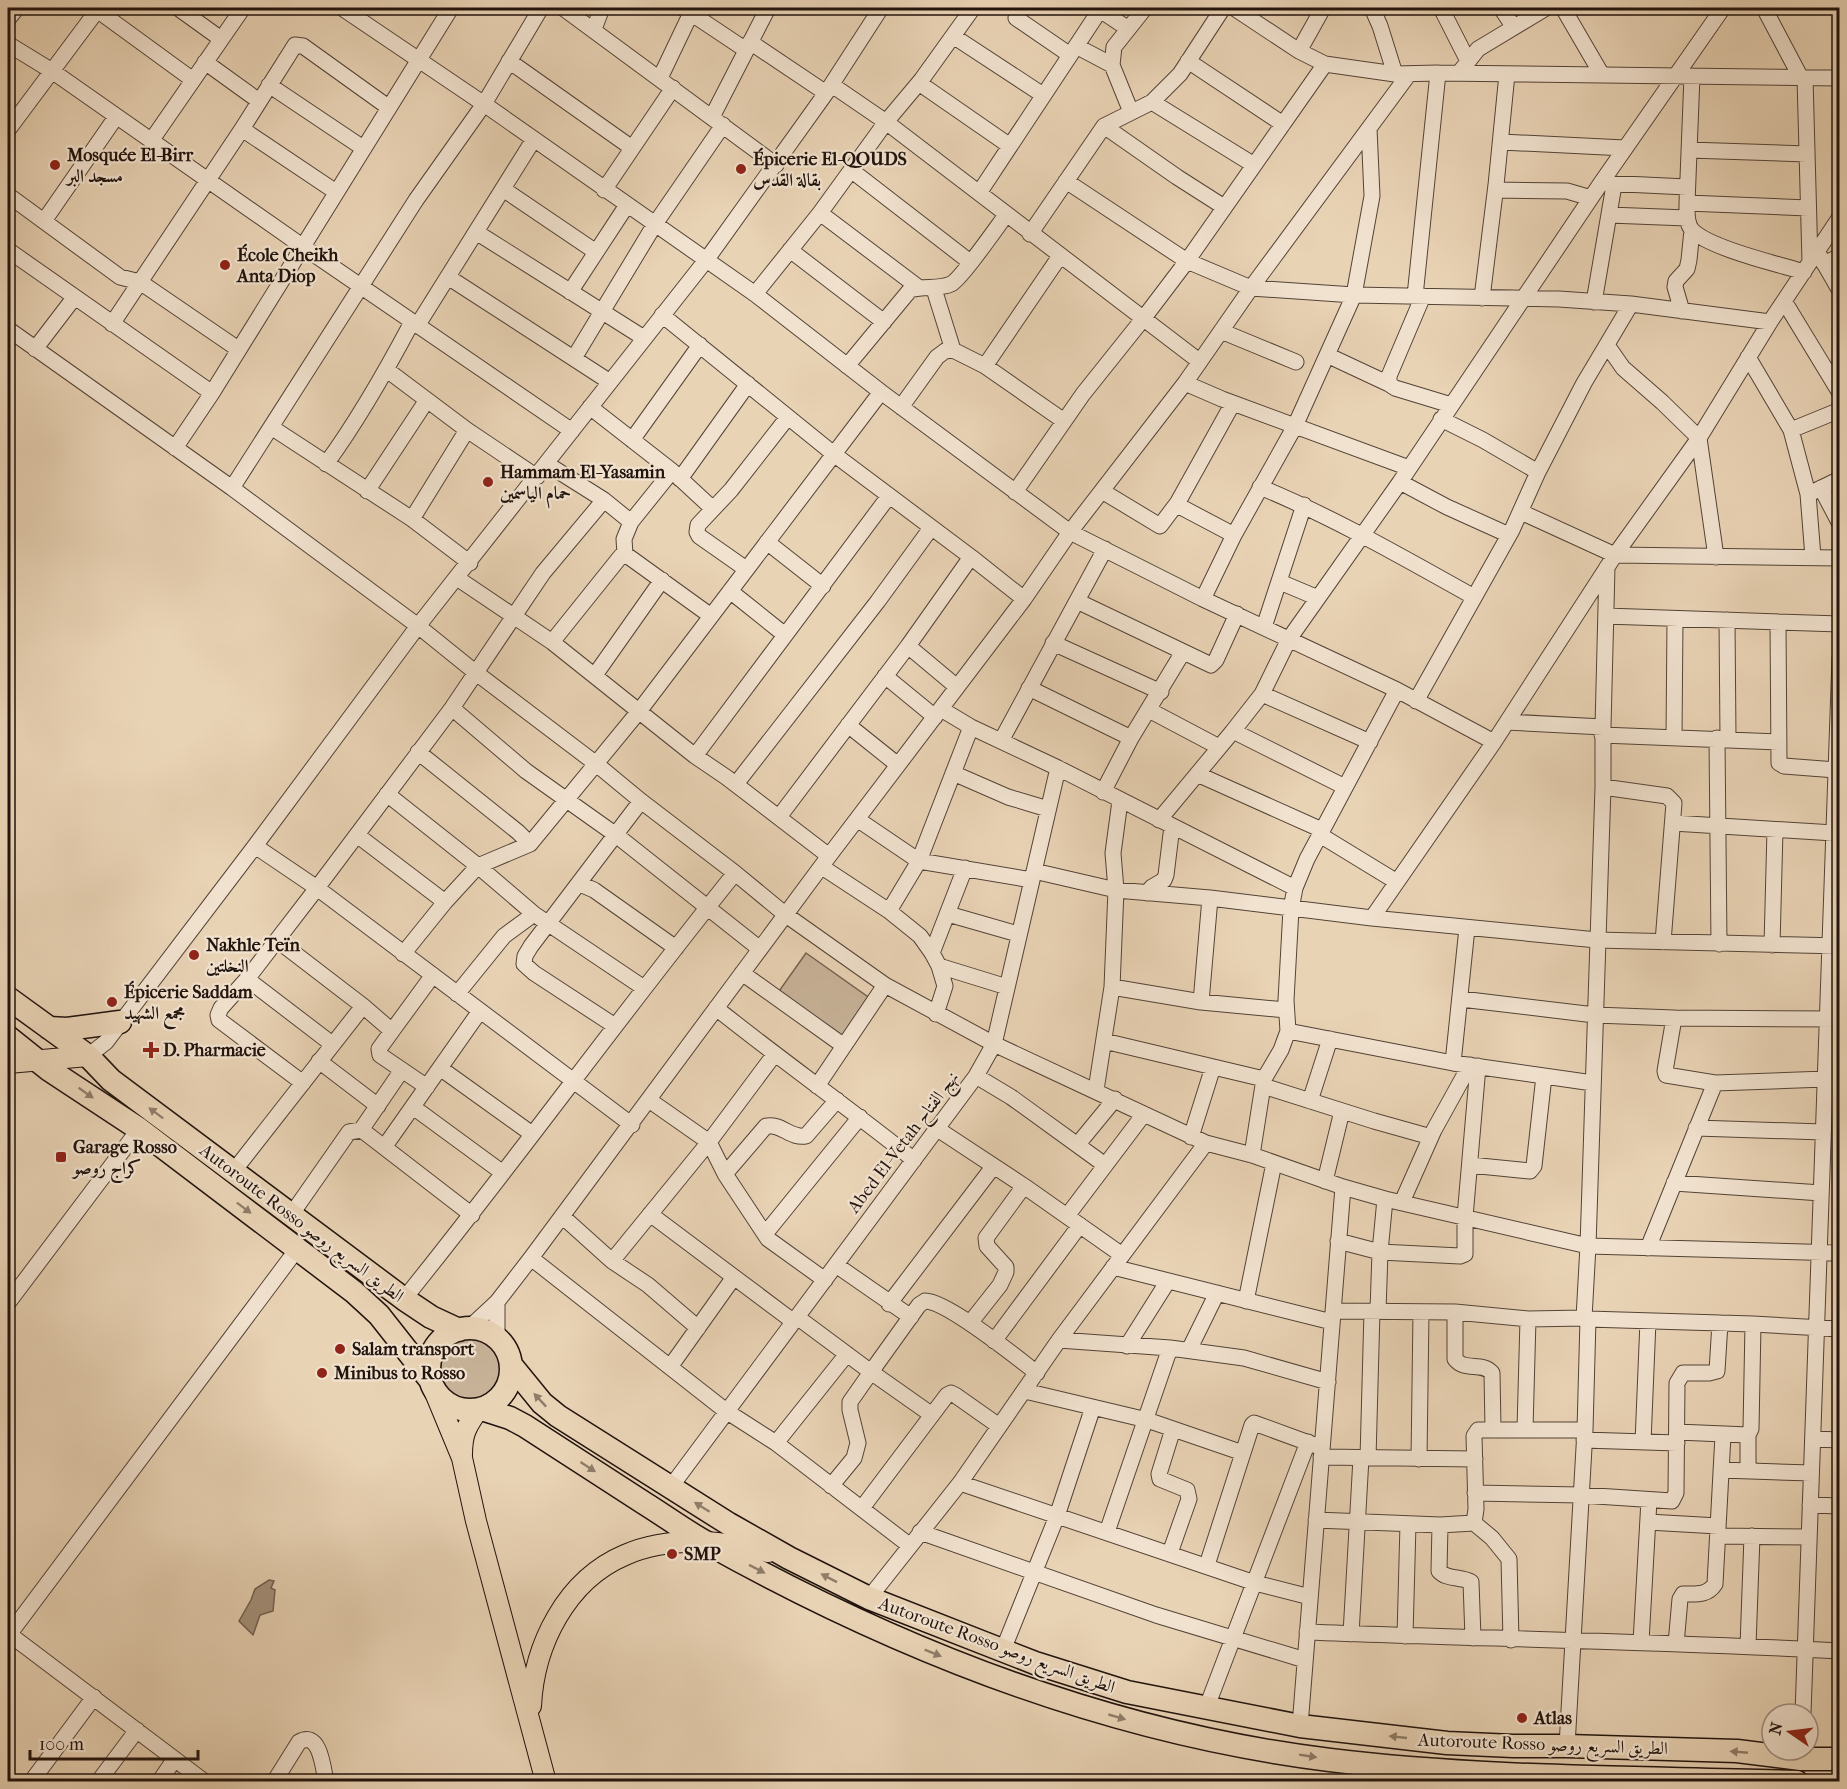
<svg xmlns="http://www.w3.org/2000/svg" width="1847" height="1789" viewBox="0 0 1847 1789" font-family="'IM FELL French Canon',Amiri,serif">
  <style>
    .green { fill: #c7b298; stroke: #746252; stroke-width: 1.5 }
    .water { fill: #a5927c; stroke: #705f50; stroke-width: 1.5 }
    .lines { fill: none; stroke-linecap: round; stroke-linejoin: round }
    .minor-casing { stroke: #534337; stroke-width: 17 }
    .major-casing { stroke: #21130d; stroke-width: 22 }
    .highway-casing { stroke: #21130d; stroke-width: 25 }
    .minor { stroke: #f1e2cf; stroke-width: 15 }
    .major { stroke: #e9d3b5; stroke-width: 20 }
    .highway { stroke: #e9d3b5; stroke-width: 22 }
    .oneway { fill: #8f7d69 }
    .poi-dot { fill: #8f2418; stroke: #f1e2cf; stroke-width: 2 }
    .labels { text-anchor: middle; stroke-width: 4.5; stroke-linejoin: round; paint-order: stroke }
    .poi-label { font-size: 18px; font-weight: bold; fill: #21130d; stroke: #f1e2cf; text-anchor: start }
    .street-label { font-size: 18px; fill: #21130d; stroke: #f1e2cf }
  </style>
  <rect width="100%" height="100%" fill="#e9d3b5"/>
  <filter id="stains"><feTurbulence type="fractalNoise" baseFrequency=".00333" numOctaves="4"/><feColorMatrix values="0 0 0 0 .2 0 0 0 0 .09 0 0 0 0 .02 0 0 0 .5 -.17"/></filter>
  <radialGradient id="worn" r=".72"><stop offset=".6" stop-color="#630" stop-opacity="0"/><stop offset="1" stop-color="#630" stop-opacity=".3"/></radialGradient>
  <path class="green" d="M806 953 871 999 842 1040 777 994Z
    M436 1372a34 34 0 1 1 68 0a34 34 0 1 1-68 0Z"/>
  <path class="water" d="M269 1580 274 1581 271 1588 275 1590 273 1611 260 1615 253 1635 239 1621 251 1600 255 1589Z"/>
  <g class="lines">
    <defs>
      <path id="minor" d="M178 8 221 39
        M342 8 484 104 755 294 881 392 1070 532 1203 599 1397 690 1494 742
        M541 8 484 104 416 200 232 488 418 626 475 672 595 763 641 801 735 873 786 915 885 985 994 1044 1206 1143 1252 1155 1343 1187 1385 1199 1588 1246 1840 1253
        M563 8 776 165
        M683 8 746 50
        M1097 8 1127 28
        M1234 8 1299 51 1325 64 1395 74 1438 73 1840 78
        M1372 8 1380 26 1395 74
        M1441 8 1468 61
        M1501 8 1513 26
        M1563 8 1602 75
        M1764 8 1801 78
        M97 10 193 80
        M1016 18 1070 55
        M8 19 17 8
        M594 29 602 8
        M953 36 1043 95
        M750 42 826 93
        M8 44 52 71 302 246 572 431
        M1076 46 1112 65
        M1299 51 1323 8
        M509 61 632 148
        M1188 61 1283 124
        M205 62 259 101
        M1459 73 1478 49 1546 8
        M1692 76 1687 203C1687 212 1686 223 1692 230 1709 248 1778 264 1804 272
        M660 78 691 13
        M1805 78 1810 262
        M919 83 1010 146
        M269 85 363 148
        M832 85 886 122 1199 361
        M1152 102 1254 165
        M1131 112 1112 65 1114 47 1145 8
        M712 117 768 8
        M1104 126 1177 177 1224 207
        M242 129 336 192
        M8 130 99 8
        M151 141 243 8
        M1501 142 1625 148
        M1689 150 1807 154
        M851 170 970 262
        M1066 181 1187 261 1251 288 1354 295 1559 299 1631 304 1770 322
        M1603 183 1687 187
        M503 189 596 252
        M604 190 673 88
        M1496 190 1567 191 1591 198
        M979 193 1100 10
        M8 195 120 277 140 282 238 349
        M1687 203 1808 208
        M820 213 918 287
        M1609 215 1687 218
        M44 221 116 117
        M476 232 644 338
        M1030 234 1104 126 1152 102 1180 74 1223 8
        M8 250 212 393
        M790 250 884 322
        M1817 251 1840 291
        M1824 264 1840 256
        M448 277 610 382
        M934 289 953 350
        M570 292 627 205
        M755 294 820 213 886 122 922 79 973 8
        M1415 296 1438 73
        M1423 296 1389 376V384L1395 388 1451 405
        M1482 298 1496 185 1507 74
        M1784 301 1840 393
        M1594 302 1614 185
        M1682 311 1675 287 1676 281 1687 269 1689 260 1692 230
        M662 315 835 455 971 557 1024 599
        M112 324 242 129 295 45 303 46 388 107
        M417 326 534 139
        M8 329 232 488
        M1221 331 1296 362
        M1607 345 1623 368 1662 402 1699 438 1716 557
        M35 349 74 298
        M1327 355 1389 384
        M1748 357 1791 430 1808 494 1813 557
        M574 358 655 224 723 125
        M847 366 910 290C924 285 937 290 951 284 961 279 997 227 1006 215
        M985 366 1060 256
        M387 370 467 430 537 477
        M1185 383 1222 399 1409 468
        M1233 403 1178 502 1181 507 1234 535
        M590 407 672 471 713 509
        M901 407 937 357 945 351 953 350 985 366 1064 421
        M1441 419 1483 440 1538 472
        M271 427 412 519 470 563
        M1791 430 1840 410
        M632 440 700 345
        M175 448 212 393 451 8
        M326 464C359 419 386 371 412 322
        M547 464 604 500 631 522
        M680 479 748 384
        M1400 482 1447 507 1509 535
        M1260 487C1335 518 1404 558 1474 597
        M1821 488 1840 524
        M367 491 427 400
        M1102 491 1160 526 1178 502
        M1015 492 1083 394 1143 319 1187 261 1325 64
        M1813 492 1840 479
        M1521 512 1615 555 1840 558
        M412 519 467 430
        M767 542 823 586
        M625 554 624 539 631 522 672 471
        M746 569 699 536 697 532 698 525 731 490 788 417
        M457 578 552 642 695 756 726 777 829 856
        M1280 582 1318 598
        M730 591 785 635
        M1203 599 1234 535 1295 426 1354 295 1372 196 1369 128
        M1077 601 1211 665 1216 660 1237 614
        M1606 616 1840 624
        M1727 620 1728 739
        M1778 622 1779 763 1784 766 1836 770
        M1264 627 1304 505
        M552 642 621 556 625 554 711 616
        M1053 643 1161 692
        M908 646 957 687
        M595 675 662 580
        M885 676 935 717
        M1029 688 1131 738
        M1262 694 1370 742
        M1416 701 1512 530 1538 472 1584 383 1631 304
        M452 708 526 771 616 835 760 949
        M941 709 971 727 1058 768 1295 888
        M1149 710 1219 747
        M1507 722 1603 727
        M848 725 898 765
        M1602 735 1779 742
        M1674 737 1675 619
        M1717 738 1719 944
        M1001 741 1105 549
        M418 752 518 832 530 844
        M695 756 889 496
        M953 773 1008 797 1048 809
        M1197 774 1322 830
        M736 784 878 601 931 528
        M1345 787 1233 731 1262 694 1289 639 1400 482 1601 183 1723 8
        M1603 787 1667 796 1674 803 1663 942
        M1103 792 1131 738 1183 652
        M387 794 478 866 445 902 403 954
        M779 817 908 646 971 557
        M857 819 919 861 1032 880
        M1159 820 1233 731
        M1673 823 1834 833
        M357 835 445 902
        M1320 835 1397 882
        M255 846 317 888 632 1125
        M822 867 889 911 919 861 971 727
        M965 868 932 953 939 966 1007 987
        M1034 871 1116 890 1210 898 1372 918 1597 940 1840 946
        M580 884 594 890 676 948
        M1147 893 1152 887 1164 880 1166 875 1172 826
        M889 911 920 936 932 953
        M948 914 1018 934
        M1372 918 1494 742 1615 555 1699 438 1770 322 1840 217
        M1772 945 1775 830
        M742 973 844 1046
        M247 979 332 1044
        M1112 987 1201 1002 1286 1010
        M644 988 534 914 478 866 530 844 640 710 881 392
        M457 994 504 936 534 914
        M1461 999 1595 1015 1674 1018 1840 1019
        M1201 1002 1210 898
        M363 1006 392 1031 433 975
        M716 1008C781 1060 849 1108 914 1160
        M936 1014 945 986 939 966
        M1674 1018 1665 1071 1666 1075 1715 1083
        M615 1026 534 973 524 964 525 956 531 946 641 801
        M392 1031 379 1049 380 1055 427 1087
        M1288 1031 1453 1063 1593 1083
        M1104 1041 1264 1079
        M88 1056 106 1042 255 846 418 626 707 259 826 93 881 8
        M319 1061 378 1106
        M1453 1063 1467 928
        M440 1068 532 1134
        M976 1076 1011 1097 1105 1165
        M303 1083 219 1020 218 1015 221 1008 247 979 317 888 452 708 543 573 604 500
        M817 1086 885 985
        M1263 1086 1374 1121 1431 1137
        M1096 1090 1112 987 1116 890 1113 853 1120 801
        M649 1100 709 1142 725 1174 768 1239 825 1280
        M1310 1101 1330 1039
        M413 1107 503 1173
        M936 1128 1024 1186 1122 1255
        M1696 1128 1823 1132
        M361 1130 402 1070
        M1191 1137 1213 1067
        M1078 1144 1115 1099
        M385 1146 480 1011
        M1252 1155 1264 1079 1281 1050 1288 1031 1286 1000 1291 909 1295 888 1307 859 1397 690
        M1470 1165 1530 1171 1534 1166 1544 1076
        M233 1172 363 1006 277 940
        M725 1174 766 1126C781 1123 791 1139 806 1136L837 1100
        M1325 1181 1342 1111
        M1674 1183 1821 1193
        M1402 1202 1434 1130 1470 1065
        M650 1214 794 1322
        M291 1215 349 1132 361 1130 367 1134 472 1215
        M562 1216 612 1261 648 1285 698 1328
        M1067 1216 1144 1114
        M765 1234 860 1117
        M1338 1241 1380 1252 1460 1256 1465 1254V1217L1478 1066
        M1648 1248 1715 1083 1825 1079
        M531 1258 726 1411 776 1443 909 1545
        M612 1261 709 1142 774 1055
        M836 1265 911 1317
        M1113 1267 1332 1322
        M404 1299C517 1159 622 1013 735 873
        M1246 1301 1274 1163
        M497 1302V1338
        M8 1303 139 1129
        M889 1304 993 1167
        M1333 1311 1455 1312 1528 1319 1584 1318
        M1378 1311 1380 1252 1385 1199
        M1455 1312V1359C1465 1372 1482 1361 1492 1373L1493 1429
        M797 1317 871 1372 850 1402V1410L858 1443 854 1458 831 1486
        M1588 1319 1753 1324 1840 1329
        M970 1323 1000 1285 1006 1272V1267L987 1246 986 1238 1024 1186
        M469 1328 497 1302 531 1258 829 856 1024 599 1070 532 1185 383 1251 288 1409 74
        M1059 1340 1170 1348 1107 1532
        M994 1341 1080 1225
        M1127 1346 1168 1281
        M1170 1348 1244 1358 1328 1382
        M1189 1350 1217 1293
        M670 1367 734 1277
        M1025 1391 1147 1420 1243 1453 1207 1565
        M932 1415 871 1372 919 1305 925 1301C947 1301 1016 1357 1037 1373
        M1525 1429 1528 1319
        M1677 1432 1748 1435 1751 1429 1753 1324
        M1813 1439 1840 1440
        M1584 1440 1677 1443
        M1643 1442 1648 1321
        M776 1443 847 1354
        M1243 1453 1252 1425 1254 1423 1317 1446
        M1321 1457 1475 1459
        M1368 1458 1372 1311
        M1419 1459 1421 1312
        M1721 1470 1811 1473
        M1748 1470V1435
        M960 1483 1255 1583 1310 1597
        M670 1488 976 1076 994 1044 1058 768
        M1475 1493 1581 1495 1672 1501 1676 1493 1677 1383 1683 1373H1709L1717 1371 1720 1323
        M1810 1505 1840 1506
        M862 1508 947 1395 951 1393 955 1395 999 1426
        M1316 1520 1440 1525 1474 1523 1476 1509 1474 1436 1478 1430H1585
        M1648 1522 1718 1526
        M1474 1523 1492 1538 1509 1559 1511 1640
        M1440 1525 1439 1571C1447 1580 1461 1576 1471 1582L1473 1638
        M920 1532 1156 1615 1305 1660
        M1718 1536 1809 1537
        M1170 1553 1189 1499 1187 1490 1160 1479 1159 1474 1173 1429
        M869 1598 960 1483 1059 1340 1206 1143
        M1307 1632C1485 1639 1662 1641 1840 1651
        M9 1634 205 1782
        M1351 1634 1361 1458
        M8 1636 298 1248
        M1405 1636 1408 1524
        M1641 1642 1649 1500
        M1676 1644 1680 1599 1683 1594C1696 1594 1707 1596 1715 1584L1723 1435
        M1748 1646 1752 1536
        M1003 1650 1057 1516 1093 1407
        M1206 1709 1308 1442
        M1803 1714 1840 658
        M1300 1726 1343 1187
        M1567 1746 1585 1430 1588 1319 1584 1318 1588 1246 1603 787V727L1607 567
        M31 1782 94 1697
        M98 1782 137 1730
        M159 1782 174 1760
        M274 1782 299 1742C320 1730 323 1767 326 1782"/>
      <path id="major" d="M8 1063 88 1056
        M433 1388 462 1458 476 1521 546 1782
        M462 1455C462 1434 466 1427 478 1410
        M531 1706C534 1645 566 1580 625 1555 669 1536 724 1540 768 1552"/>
      <path id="highway" d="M8 998 88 1056 111 1080 404 1299 431 1317 459 1330
        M49 1028 67 1029 120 1022
        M8 1037 48 1069 139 1129 354 1292 379 1315 431 1381
        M429 1369a41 41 0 1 1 82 0a41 41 0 1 1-82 0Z
        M511 1365 542 1403 558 1416 729 1524 789 1558 869 1598 1035 1663 1127 1692 1300 1726 1447 1743 1513 1746H1567L1737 1751 1801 1759H1840
        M482 1409 510 1418 525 1426C564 1451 604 1477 644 1503 665 1516 685 1531 707 1543 900 1651 1110 1733 1330 1760 1485 1779 1641 1777 1797 1782"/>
    </defs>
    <use href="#minor" class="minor-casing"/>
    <use href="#major" class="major-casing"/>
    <use href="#highway" class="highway-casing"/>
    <use href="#minor" class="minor"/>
    <use href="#major" class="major"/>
    <use href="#highway" class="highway"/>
  </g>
  <defs><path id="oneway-solid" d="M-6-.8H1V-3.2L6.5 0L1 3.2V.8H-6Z" transform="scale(1.5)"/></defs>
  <g class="oneway">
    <use href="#oneway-solid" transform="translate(86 1093) rotate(35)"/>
    <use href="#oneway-solid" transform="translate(156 1113) rotate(-143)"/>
    <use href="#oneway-solid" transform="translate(244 1208) rotate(37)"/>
    <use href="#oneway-solid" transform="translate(540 1400) rotate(-133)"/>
    <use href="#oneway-solid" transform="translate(588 1467) rotate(33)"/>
    <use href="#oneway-solid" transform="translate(702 1507) rotate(-148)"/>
    <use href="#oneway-solid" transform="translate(757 1569) rotate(27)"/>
    <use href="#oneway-solid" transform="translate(829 1578) rotate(-153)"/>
    <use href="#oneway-solid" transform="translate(933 1653) rotate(22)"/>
    <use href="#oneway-solid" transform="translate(1117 1717) rotate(16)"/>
    <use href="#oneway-solid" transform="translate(1398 1737) rotate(-174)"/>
    <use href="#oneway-solid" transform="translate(1739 1752) rotate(-175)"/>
    <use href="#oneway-solid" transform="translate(1308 1756) rotate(9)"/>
  </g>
  <g class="poi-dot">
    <circle cx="55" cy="165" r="6"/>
    <circle cx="741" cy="169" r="6"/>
    <circle cx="225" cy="265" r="6"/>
    <circle cx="488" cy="482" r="6"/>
    <circle cx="194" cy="955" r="6"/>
    <circle cx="112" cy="1002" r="6"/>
    <path d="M148 1041h6v6h6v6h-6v6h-6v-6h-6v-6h6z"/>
    <rect x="55" y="1151" width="12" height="12" rx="3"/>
    <circle cx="340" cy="1349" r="6"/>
    <circle cx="322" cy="1373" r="6"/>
    <circle cx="672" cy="1554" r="6"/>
    <circle cx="1522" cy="1718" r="6"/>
  </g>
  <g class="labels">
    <g class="poi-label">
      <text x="67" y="161">Mosquée El-Birr<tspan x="67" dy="21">مسجد البر</tspan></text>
      <text x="753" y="165">Épicerie El-QOUDS<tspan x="753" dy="21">بقالة القدس</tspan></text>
      <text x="237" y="261">École Cheikh<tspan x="237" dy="21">Anta Diop</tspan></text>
      <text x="500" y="478">Hammam El-Yasamin<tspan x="500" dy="21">حمام الياسمين</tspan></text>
      <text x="206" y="951">Nakhle Teïn<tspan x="206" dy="21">النخلتين</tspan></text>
      <text x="124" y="998">Épicerie Saddam<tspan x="124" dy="21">مجمع الشهيد</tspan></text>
      <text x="163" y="1056">D. Pharmacie</text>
      <text x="73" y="1153">Garage Rosso<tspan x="73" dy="21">كراج روصو</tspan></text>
      <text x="352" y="1355">Salam transport</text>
      <text x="334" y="1379">Minibus to Rosso</text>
      <text x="684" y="1560">SMP</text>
      <text x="1534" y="1724">Atlas</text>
    </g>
    <g class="street-label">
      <text transform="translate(903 1142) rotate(-53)" y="6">Abed El-Vetah نهج الفتاح</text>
      <text transform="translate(302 1223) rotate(37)" y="6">Autoroute Rosso الطريق السريع روصو</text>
      <text transform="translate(997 1645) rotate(20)" y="6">Autoroute Rosso الطريق السريع روصو</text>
      <text transform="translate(1543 1744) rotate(2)" y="6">Autoroute Rosso الطريق السريع روصو</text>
    </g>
  </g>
  <rect width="1847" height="1789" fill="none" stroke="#e9d3b5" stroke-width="30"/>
  <rect x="9" y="9" width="1829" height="1771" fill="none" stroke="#21130d" stroke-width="3"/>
  <rect x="15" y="15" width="1817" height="1759" fill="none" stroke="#21130d" stroke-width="1.5"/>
  <g transform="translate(1790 1732) rotate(284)"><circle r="28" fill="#f1e2cf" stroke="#9e8f81" stroke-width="1.5"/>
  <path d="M0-4.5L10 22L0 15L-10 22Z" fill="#8f2418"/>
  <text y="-9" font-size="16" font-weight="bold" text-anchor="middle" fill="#21130d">N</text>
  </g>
  <path d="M30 1750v9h168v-9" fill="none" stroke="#21130d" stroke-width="3"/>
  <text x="39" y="1750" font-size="18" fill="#21130d" stroke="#f1e2cf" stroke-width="4.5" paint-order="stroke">100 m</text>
  <rect width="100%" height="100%" filter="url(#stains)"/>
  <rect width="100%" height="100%" fill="url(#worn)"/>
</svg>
